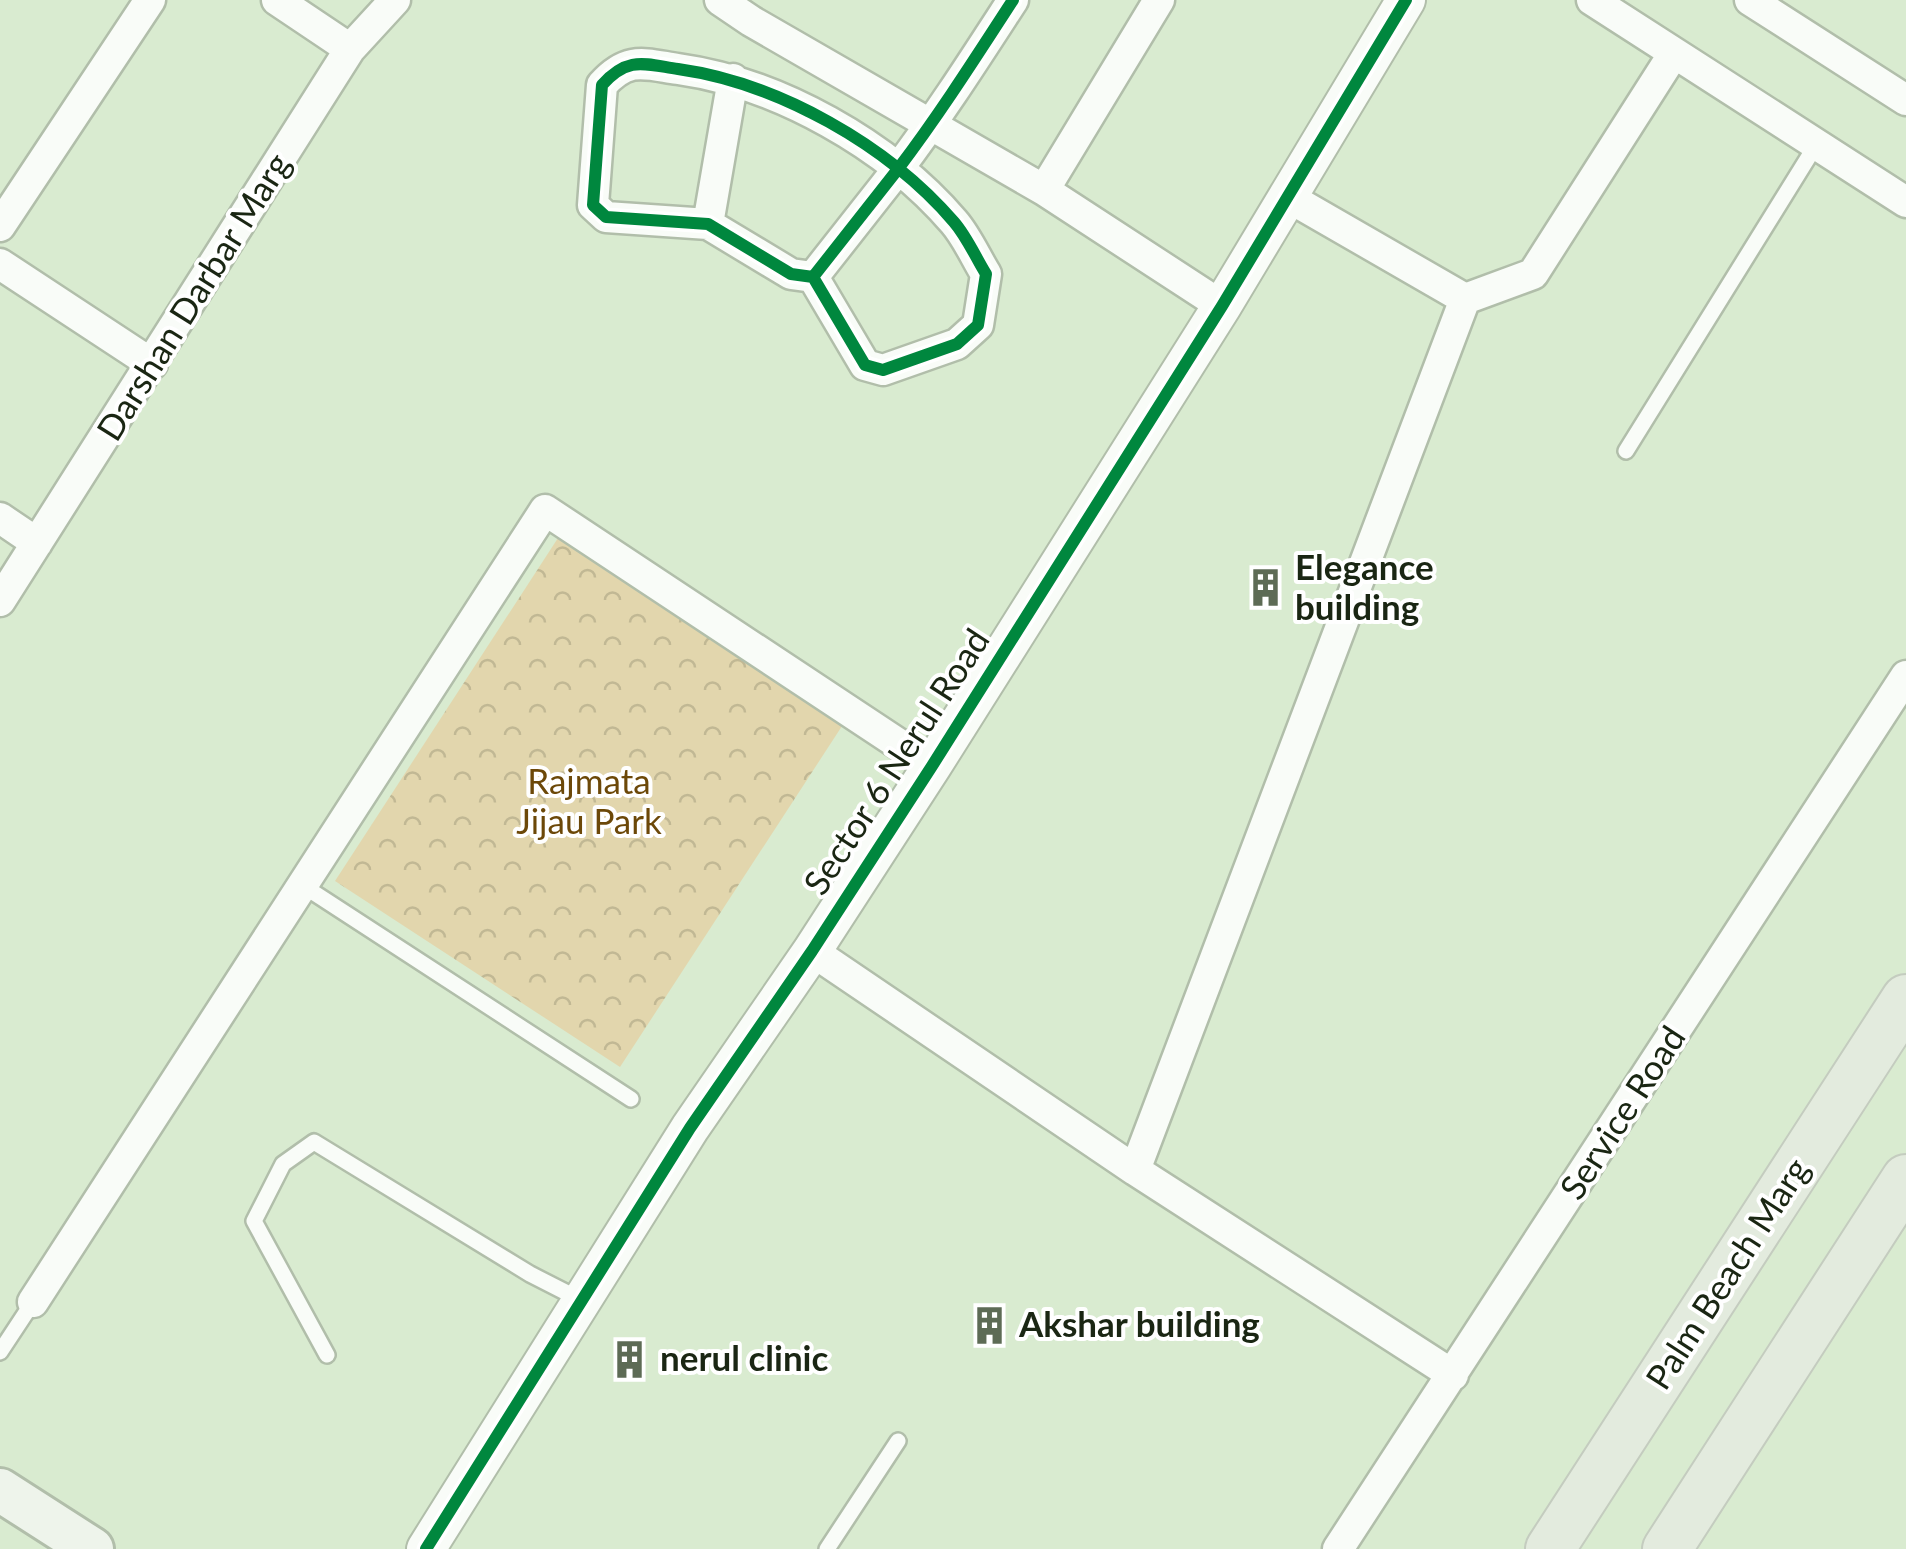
<svg xmlns="http://www.w3.org/2000/svg" width="1906" height="1549" viewBox="0 0 1906 1549" font-family="Lato,sans-serif">
  <style>
    .park { fill: url(#park-crowns) }
    .lines { fill: none; stroke-linecap: round; stroke-linejoin: round }
    .service-casing { stroke: #b1beaa; stroke-width: 20 }
    .minor-casing { stroke: #b1beaa; stroke-width: 35 }
    .tertiary-casing { stroke: #b1beaa; stroke-width: 42 }
    .secondary-casing { stroke: #b1beaa; stroke-width: 48 }
    .primary-casing { stroke: #c4ccbf; stroke-width: 52 }
    .service { stroke: #f9fcf8; stroke-width: 15 }
    .minor { stroke: #f9fcf8; stroke-width: 30 }
    .tertiary { stroke: #f9fcf8; stroke-width: 38 }
    .secondary { stroke: #eef4eb; stroke-width: 42 }
    .primary { stroke: #e3ebde; stroke-width: 48 }
    .cycleway-casing { stroke: #fff; stroke-width: 19 }
    .cycleway { stroke: #00873e; stroke-width: 12 }
    .labels { text-anchor: middle; stroke-width: 8; stroke-linejoin: round; paint-order: stroke }
    .street-label { font-size: 35px; fill: #1a2613; stroke: #fff }
    .poi-label { font-size: 35px; font-weight: bold; fill: #1a2613; stroke: #fff; text-anchor: start }
    .park-label { font-size: 35px; fill: #6c4808; stroke: #fff }
  </style>
  <defs>
    <pattern id="park-crowns" width="20" height="18" patternUnits="userSpaceOnUse" patternTransform="scale(2.5)"><rect width="20" height="18" fill="#e2d6ad"/><path d="M2 6a3 3 0 1 1 6 0M12 15a3 3 0 1 1 6 0" fill="none" stroke="#c1b894"/></pattern>
  </defs>
  <rect width="100%" height="100%" fill="#d9ebd0"/>
  <path class="park" d="M558 538 844 723 620 1067 335 881Z"/>
  <g class="lines">
    <defs>
      <path id="service" d="M1626 451 1816 145
        M302 885 631 1099
        M0 1352 33 1302
        M327 1355 254 1221 283 1164 314 1142 530 1274 581 1300
        M827 1549 898 1441"/>
      <path id="minor" d="M277 0 350 49
        M720 0 751 21 1044 190 1222 306
        M1592 0 1906 202
        M1750 0 1906 100
        M1044 190 1159 0
        M708 224 733 79
        M0 226 150 0
        M0 264 152 364
        M813 277 865 365 883 370 957 344 978 325 986 274C976 258 967 237 954 222 888 145 778 83 678 69 644 64 628 56 602 85L593 205 606 217 708 224 791 274 813 277 898 169C939 115 976 57 1013 0
        M1465 299 1533 274 1674 53
        M0 518 37 543
        M0 601 350 49 395 0
        M812 951 1135 1170 1453 1375
        M1135 1170 1465 299 1288 197
        M33 1302 545 510 932 766
        M1338 1549 1906 676"/>
      <path id="tertiary" d="M426 1549 690 1128 812 951 932 766 1222 306 1406 0"/>
      <path id="secondary" d="M0 1490 92 1549"/>
      <path id="primary" d="M1550 1549 1906 999
        M1667 1549 1906 1179"/>
    </defs>
    <use href="#service" class="service-casing"/>
    <use href="#minor" class="minor-casing"/>
    <use href="#tertiary" class="tertiary-casing"/>
    <use href="#secondary" class="secondary-casing"/>
    <use href="#primary" class="primary-casing"/>
    <use href="#service" class="service"/>
    <use href="#minor" class="minor"/>
    <use href="#tertiary" class="tertiary"/>
    <use href="#secondary" class="secondary"/>
    <use href="#primary" class="primary"/>
    <defs>
      <path id="cycleway" d="M813 277 865 365 883 370 957 344 978 325 986 274C976 258 967 237 954 222 888 145 778 83 678 69 644 64 628 56 602 85L593 205 606 217 708 224 791 274 813 277 898 169C939 115 976 57 1013 0
        M426 1549 690 1128 812 951 932 766 1222 306 1406 0"/>
    </defs>
    <use href="#cycleway" class="cycleway-casing"/>
    <use href="#cycleway" class="cycleway"/>
  </g>
  <defs>
    <symbol id="building-bare" viewBox="-9 -9 18 18"><path d="M-4-6H4V6H1V3H-1V6H-4ZM-2.5-4.3h1.7v1.8h-1.7ZM.8-4.3h1.7v1.8H.8ZM-2.5-1h1.7V.8h-1.7ZM.8-1h1.7V.8H.8Z" fill="#5d6b55" stroke="#fff" stroke-width="2.5" paint-order="stroke"/></symbol>
  </defs>
  <g fill-rule="evenodd">
    <use href="#building-bare" x="1238" y="560" width="55" height="55"/>
    <use href="#building-bare" x="962" y="1298" width="55" height="55"/>
    <use href="#building-bare" x="602" y="1332" width="55" height="55"/>
  </g>
  <g class="labels">
    <g class="street-label">
      <text transform="translate(194 297) rotate(-58)" y="12">Darshan Darbar Marg</text>
      <text transform="translate(897 762) rotate(-57)" y="12">Sector 6 Nerul Road</text>
      <text transform="translate(1623 1113) rotate(-57)" y="12">Service Road</text>
      <text transform="translate(1728 1274) rotate(-57)" y="12">Palm Beach Marg</text>
    </g>
    <g class="poi-label">
      <text x="1295" y="580">Elegance<tspan x="1295" dy="40">building</tspan></text>
      <text x="1019" y="1337">Akshar building</text>
      <text x="660" y="1371">nerul clinic</text>
    </g>
    <g class="park-label">
      <text x="589" y="794">Rajmata<tspan x="589" dy="40">Jijau Park</tspan></text>
    </g>
  </g>
</svg>
